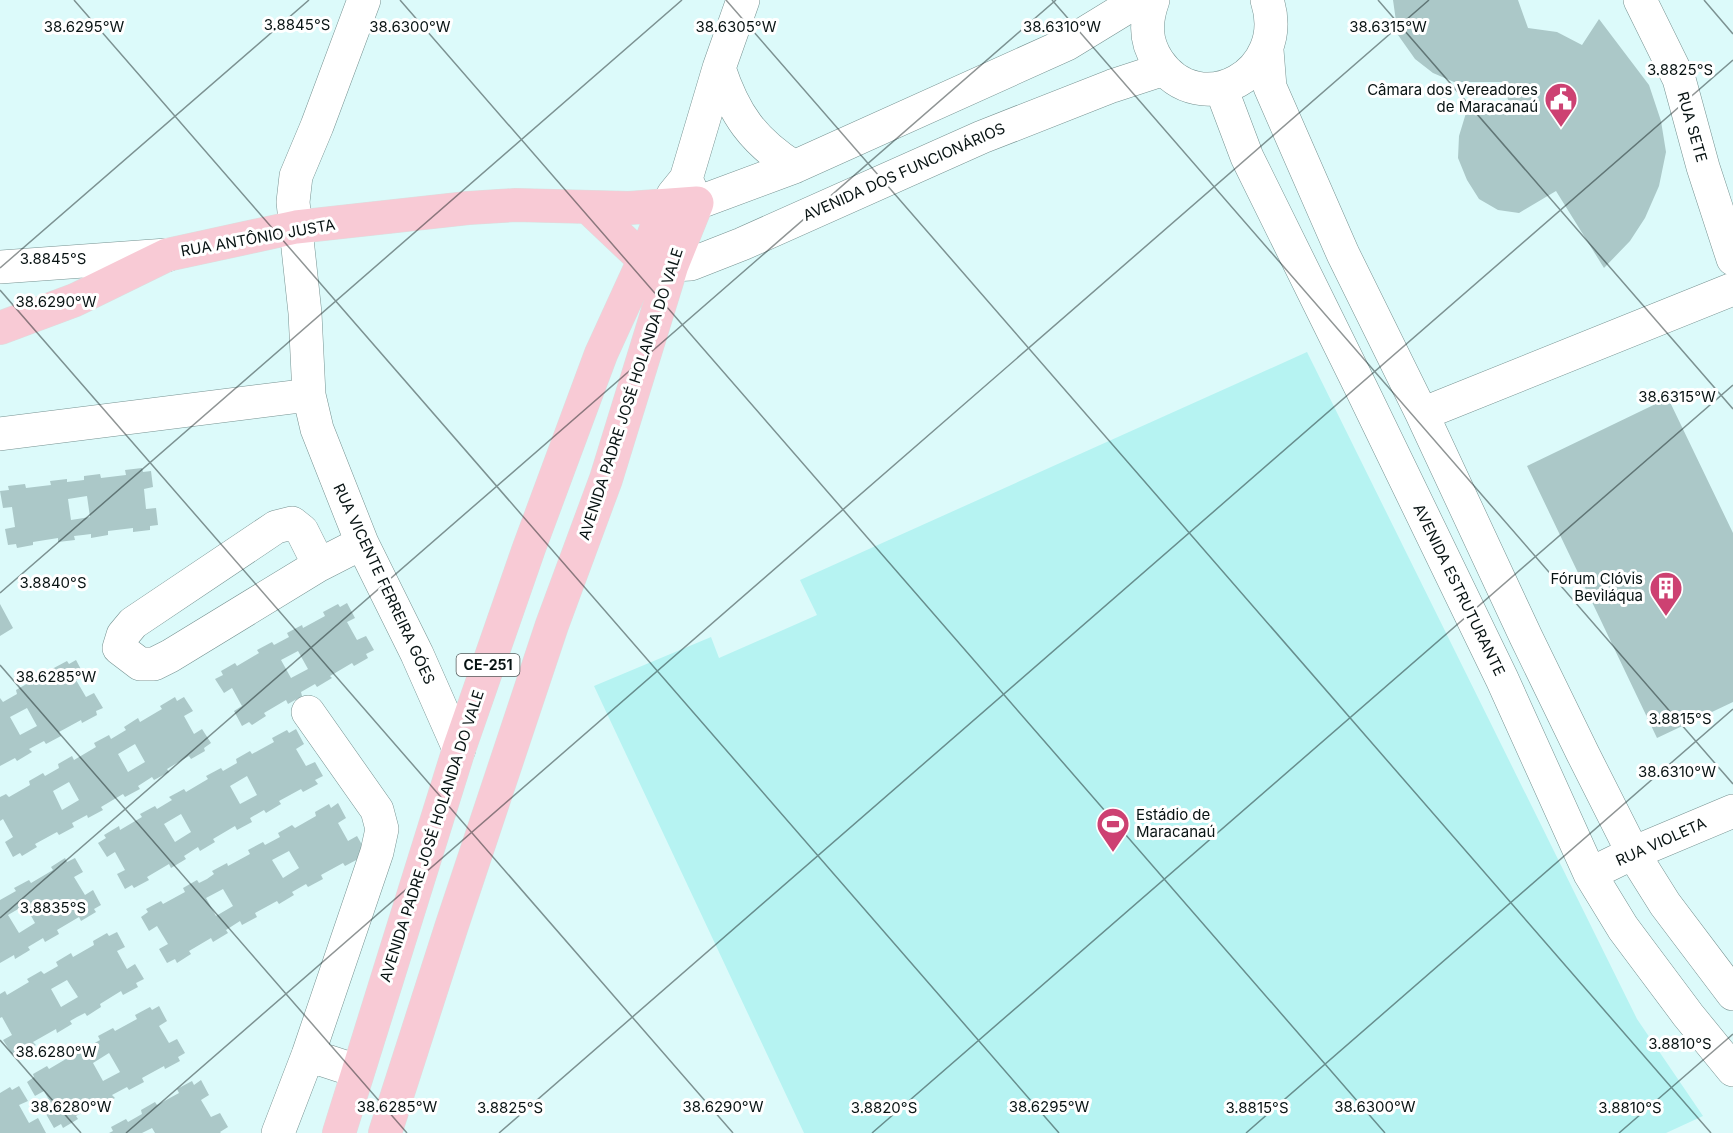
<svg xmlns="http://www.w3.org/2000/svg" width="1733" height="1133" viewBox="0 0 1733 1133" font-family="Inter,sans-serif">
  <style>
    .green { fill: #b6f3f2 }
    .building { fill: #abc8c8; fill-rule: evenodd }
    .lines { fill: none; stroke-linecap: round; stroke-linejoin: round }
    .minor-casing { stroke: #769291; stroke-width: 34 }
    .major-casing { stroke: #dcdede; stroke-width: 34 }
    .minor { stroke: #fff; stroke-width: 33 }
    .major { stroke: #f8cad5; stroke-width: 33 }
    .ticks { fill: none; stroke: #081313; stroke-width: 1.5; stroke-opacity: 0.45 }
    .labels { text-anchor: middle; stroke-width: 6; stroke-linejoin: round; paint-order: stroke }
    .shield { fill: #fff; stroke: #525a5a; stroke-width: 1.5 }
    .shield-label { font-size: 14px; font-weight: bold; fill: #081313 }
    .poi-label { font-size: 15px; fill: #081313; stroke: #fff; text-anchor: end }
    .street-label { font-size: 15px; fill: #081313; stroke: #fff }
    .ticks-label { font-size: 15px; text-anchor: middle; fill: #081313; stroke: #fff; stroke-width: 6; stroke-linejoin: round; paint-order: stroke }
  </style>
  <rect width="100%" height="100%" fill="#dcfafa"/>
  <path class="green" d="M1307 352 1637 1019 1703 1116 1666 1133H804L594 686 711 637 719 658 817 615 800 580Z"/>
  <path class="building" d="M1393 0H1518L1528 28 1557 32 1582 45 1599 19 1649 85 1661 121 1666 152 1659 186 1645 218 1630 241 1604 268 1556 191 1519 213 1498 210 1479 199 1467 180 1458 158 1459 136 1466 113 1513 114 1502 82H1454L1433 73 1415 59 1398 35Z
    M1668 398 1733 533V702L1657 738 1527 466Z
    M142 468 143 472 151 471 153 487 144 489 146 509 156 508 158 525 150 526V530L133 532V528L108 531V535L91 538V534L83 535 74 536 75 540 58 542V538L33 542V545L17 548 16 544 8 545 5 529 15 527 12 507 3 508 0 491 9 490 8 486 25 484 26 488 51 485 50 481 67 479V482L84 480V476L100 474 101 478 126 475 125 470ZM87 496 90 517 71 520 68 499Z
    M347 603 355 618 347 622 357 640 366 636 374 650 366 654 368 658 354 666 352 663 330 676 332 678 317 687 315 684 301 692 302 696 288 704 286 700 264 713 266 716 252 725 249 722 242 726 234 711 242 706 232 688 224 693 215 679 223 675 221 671 235 663 237 666 259 653 257 650 272 642 274 645 289 637 287 633 302 625 303 628 325 616 323 612 338 604 340 607ZM298 651 308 669 291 678 281 660Z
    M0 604 13 628 0 636Z
    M76 660 84 675 76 680 86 697 94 693 103 708 96 711 97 715 82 723 81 720 59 732 61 736 46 744 44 741 29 749 32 752 17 761 15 758 0 766V698L3 702 17 694 16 690 30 682 32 685 54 673 52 669 67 661 69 664ZM27 708 37 726 20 735 10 717Z
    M175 697 177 701 184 697 193 711 184 716 194 734 202 729 211 743 204 748 205 751 191 759 189 756 167 769 169 772 154 780 152 777 138 786 140 789 125 797 123 794 101 807 103 810 88 818 87 815 72 823 74 827 59 835 57 832 35 844 37 847 22 856 20 853 13 857 5 842 13 837 3 819 0 821V797L6 794 9 797 30 785 29 781 43 773 45 776 59 768 58 764 72 756 74 760 96 747 94 743 109 735 111 739 126 730 124 727 138 718 140 722 162 709 160 706ZM135 744 145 762 128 772 118 754ZM69 782 79 800 62 810 53 791Z
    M296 729 304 744 296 749 306 766 315 762 323 776 315 780 318 784 303 792 301 789 279 801 281 804 266 813 264 810 250 818 252 822 237 830 235 826 213 839 215 842 200 851 198 847 184 856 186 859 171 868 169 864 147 877 149 880 134 888 132 885 125 889 117 874 125 870 115 852 107 857 98 843 106 838 104 835 119 826 120 830 142 817 140 814 155 806 157 809 172 800 169 797 184 789 186 792 208 779 206 776 221 768 223 771 237 763 236 759 250 751 252 754 274 742 272 738 287 730 289 733ZM247 776 257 795 240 804 230 786ZM181 814 191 832 175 842 164 824Z
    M338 803 346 818 338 823 348 841 357 836 365 850 358 855 360 858 345 866 343 863 321 875 323 879 308 887 306 884 292 892 294 895 279 904 277 901 255 913 257 917 242 925 240 921 226 930 228 933 213 942 211 938 189 951 191 954 177 963 175 959 167 963 159 949 168 944 157 926 149 931 141 917 148 912 146 909 161 901 163 904 185 892 183 888 197 880 199 883 207 879 214 874 212 871 227 863 228 866 250 854 248 850 263 842 265 845 280 837 278 833 292 825 295 828 316 816 315 812 329 804 331 808ZM289 851 299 868 283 878 272 860ZM223 889 233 906 216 916 206 898Z
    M65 858 67 862 75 858 83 872 74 877 85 895 93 890 101 905 94 909 96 912 81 921 79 917 57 930 59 934 45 942 43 938 28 947 30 950 15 959 14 955 0 963V900L16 891 14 888 29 880 31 883 53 870 51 867ZM25 905 35 923 19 933 8 915Z
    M117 932 125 947 117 951 127 969 135 964 144 979 136 983 138 987 123 995 121 991 100 1004 101 1007 87 1016 85 1013 77 1017 70 1021 72 1024 57 1033 56 1029 33 1042 36 1045 21 1054 19 1050 12 1054 3 1040 12 1035 2 1017 0 1018V994L5 991 7 995 29 982 27 979 41 971 44 974 58 966 56 962 71 953 73 957 94 945 93 941 107 933 109 936ZM67 980 78 997 61 1007 51 989Z
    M159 1006 167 1021 159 1026 169 1043 177 1039 185 1053 178 1057 180 1061 165 1069 164 1066 142 1078 144 1082 129 1090 127 1087 112 1095 115 1098 100 1107 98 1103 76 1116 78 1119 63 1128 61 1124 54 1128 46 1114 54 1109 44 1091 35 1096 27 1082 34 1077 33 1074 47 1066 49 1069 71 1056 69 1053 84 1045 86 1048 100 1040 98 1036 113 1028 115 1031 137 1019 135 1015 150 1007 152 1010ZM109 1053 120 1072 103 1081 93 1063Z
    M201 1080 209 1095 201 1100 211 1117 220 1113 228 1127 220 1132 221 1133H155L152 1128 142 1133H109L113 1131 111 1127 126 1119 128 1122 142 1114 141 1110 155 1102 157 1105 179 1093 177 1089 192 1081 194 1085Z
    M19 1086 28 1101 19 1105 29 1123 38 1118 46 1133H0V1093L10 1087 12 1090Z"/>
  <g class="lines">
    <defs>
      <path id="minor" d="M364 0 317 126 296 176 293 202 305 313 309 395 317 429 362 543 417 654 459 749
        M1153 0C1145 22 1145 42 1158 61 1200 123 1291 73 1267 0
        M1640 0 1679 79 1703 167 1733 259
        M1267 50 1270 87 1343 254 1422 414 1526 637 1583 754 1633 853 1665 904 1733 994
        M719 68C734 114 753 141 794 167
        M1221 88 1247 157 1364 394 1502 679 1590 874 1623 928 1688 1015 1733 1070
        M686 179 697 203 794 167 1067 44 1139 0
        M673 195 686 179 719 68 743 0
        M672 265 691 264 742 244 982 137 1112 86 1164 69
        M0 267 167 255
        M1422 414 1733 289
        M0 434 309 395
        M319 565 302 531 292 523 276 527 133 623 123 635 119 648 140 664H154L170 656 319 565 362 543
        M1590 874 1633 853 1733 811
        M308 1055 357 1071
        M278 1133 308 1055 377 852 382 829 377 810 308 712"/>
      <path id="major" d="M588 207 644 260 664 264
        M0 328 75 300 167 255 296 227 468 208 516 205 629 208 697 203 672 265 606 479 552 625 452 925 385 1133
        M339 1133 459 749 529 548 601 354 644 260 665 206"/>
    </defs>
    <use href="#minor" class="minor-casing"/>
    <use href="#major" class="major-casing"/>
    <use href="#minor" class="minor"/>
    <use href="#major" class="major"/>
  </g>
  <path class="ticks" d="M74 0 1059 1133M400 0 1385 1133M726 0 1711 1133M1052 0 1733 784M1378 0 1733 409M1704 0 1733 34M0 268 309 0M0 290 733 1133M0 593 682 0M0 665 407 1133M0 918 1056 0M0 1040 81 1133M126 1133 1429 0M499 1133 1733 60M872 1133 1733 385M1246 1133 1733 709M1619 1133 1733 1034"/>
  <defs>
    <symbol id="civic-pin" viewBox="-11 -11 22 30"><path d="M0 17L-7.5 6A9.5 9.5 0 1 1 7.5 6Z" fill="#cd4172" stroke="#fff"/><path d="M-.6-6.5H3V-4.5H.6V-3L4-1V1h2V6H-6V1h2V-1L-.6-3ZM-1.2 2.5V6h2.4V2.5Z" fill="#fff"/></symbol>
    <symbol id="building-pin" viewBox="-11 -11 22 30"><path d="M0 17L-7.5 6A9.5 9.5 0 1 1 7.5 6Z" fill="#cd4172" stroke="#fff"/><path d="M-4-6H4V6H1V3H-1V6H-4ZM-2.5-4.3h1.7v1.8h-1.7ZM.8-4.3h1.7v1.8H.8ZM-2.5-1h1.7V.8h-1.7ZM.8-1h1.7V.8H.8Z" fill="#fff"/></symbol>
    <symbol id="stadium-pin" viewBox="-11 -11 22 30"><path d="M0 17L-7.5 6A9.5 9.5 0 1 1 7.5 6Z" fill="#cd4172" stroke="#fff"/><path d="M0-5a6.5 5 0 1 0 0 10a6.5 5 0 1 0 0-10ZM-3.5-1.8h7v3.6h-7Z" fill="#fff"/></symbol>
  </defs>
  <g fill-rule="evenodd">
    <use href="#civic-pin" x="1542" y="80" width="38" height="52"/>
    <use href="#building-pin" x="1647" y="569" width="38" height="52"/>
    <use href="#stadium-pin" x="1094" y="805" width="38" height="52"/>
  </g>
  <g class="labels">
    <rect class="shield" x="456.5" y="654" width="63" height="22" rx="4.5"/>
    <g class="shield-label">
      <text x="488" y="670">CE-251</text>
    </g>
    <g class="poi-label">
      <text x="1538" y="95">Câmara dos Vereadores<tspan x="1538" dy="17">de Maracanaú</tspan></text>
      <text x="1643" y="584">Fórum Clóvis<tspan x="1643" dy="17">Beviláqua</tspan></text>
      <text x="1136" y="820" text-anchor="start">Estádio de<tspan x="1136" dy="17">Maracanaú</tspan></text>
    </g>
    <g class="street-label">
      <text transform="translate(1692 127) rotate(74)" y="5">RUA SETE</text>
      <text transform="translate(904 172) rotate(-24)" y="5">AVENIDA DOS FUNCIONÁRIOS</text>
      <text transform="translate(258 238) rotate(-10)" y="5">RUA ANTÔNIO JUSTA</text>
      <text transform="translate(631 394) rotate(-72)" y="5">AVENIDA PADRE JOSÉ HOLANDA DO VALE</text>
      <text transform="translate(384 584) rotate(65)" y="5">RUA VICENTE FERREIRA GÓES</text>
      <text transform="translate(1459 590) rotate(64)" y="5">AVENIDA ESTRUTURANTE</text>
      <text transform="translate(432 836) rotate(-72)" y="5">AVENIDA PADRE JOSÉ HOLANDA DO VALE</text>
      <text transform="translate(1661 842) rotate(-24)" y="5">RUA VIOLETA</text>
    </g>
  </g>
  <g class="ticks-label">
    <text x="297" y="30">3.8845°S</text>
    <text x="736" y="32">38.6305°W</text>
    <text x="1062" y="32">38.6310°W</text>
    <text x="1388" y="32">38.6315°W</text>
    <text x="84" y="32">38.6295°W</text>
    <text x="410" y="32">38.6300°W</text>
    <text x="1680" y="75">3.8825°S</text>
    <text x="53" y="264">3.8845°S</text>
    <text x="56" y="307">38.6290°W</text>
    <text x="1677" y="402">38.6315°W</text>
    <text x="53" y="588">3.8840°S</text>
    <text x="56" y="682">38.6285°W</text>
    <text x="1680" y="724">3.8815°S</text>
    <text x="1677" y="777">38.6310°W</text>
    <text x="53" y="913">3.8835°S</text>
    <text x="1680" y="1049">3.8810°S</text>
    <text x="56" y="1057">38.6280°W</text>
    <text x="71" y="1112">38.6280°W</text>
    <text x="397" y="1112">38.6285°W</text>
    <text x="723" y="1112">38.6290°W</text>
    <text x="1049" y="1112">38.6295°W</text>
    <text x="1375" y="1112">38.6300°W</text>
    <text x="510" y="1113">3.8825°S</text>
    <text x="884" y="1113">3.8820°S</text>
    <text x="1257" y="1113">3.8815°S</text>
    <text x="1630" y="1113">3.8810°S</text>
  </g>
</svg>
